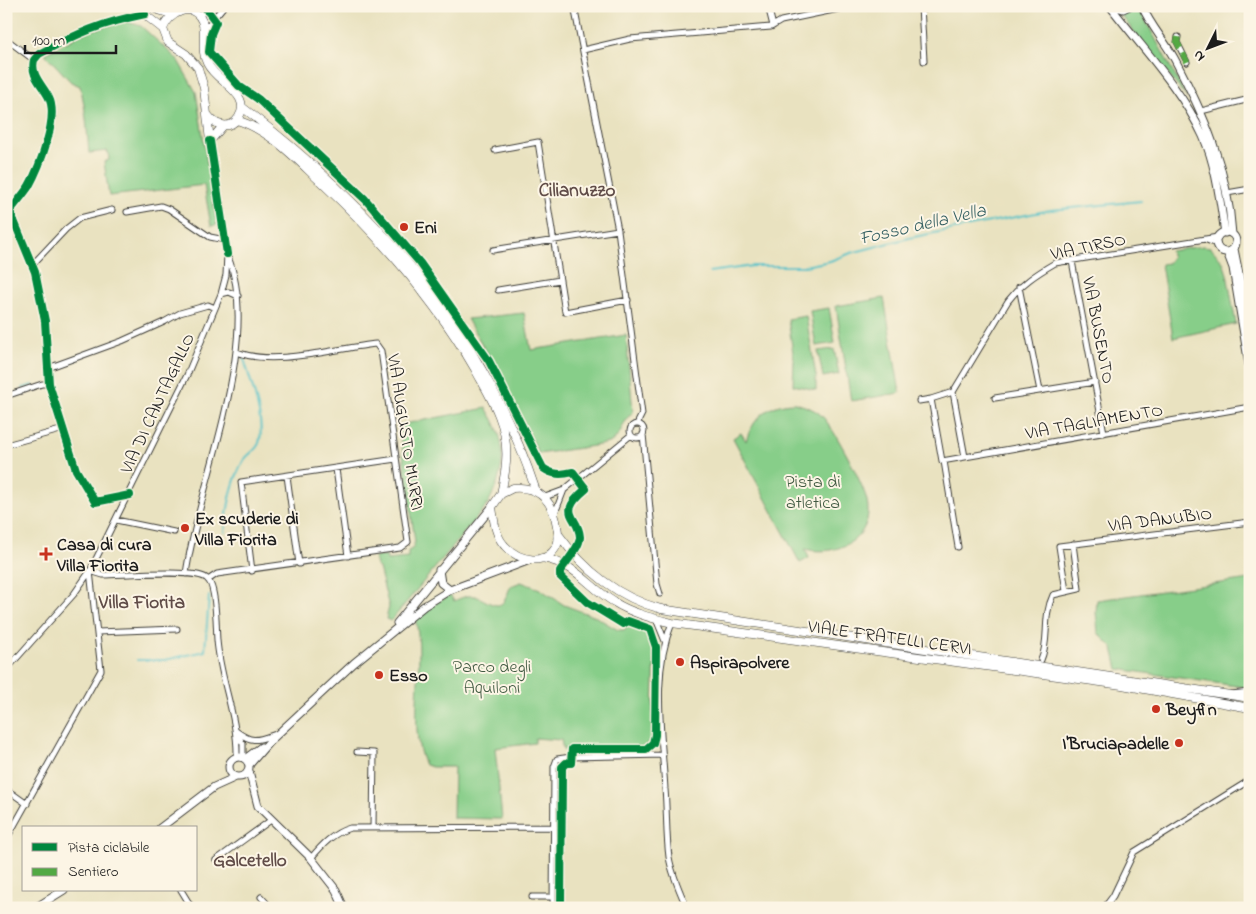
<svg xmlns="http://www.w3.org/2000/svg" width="1256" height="914" viewBox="0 0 1256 914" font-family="'Indie Flower',sans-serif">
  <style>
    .green { fill: #87ce89; stroke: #527552 }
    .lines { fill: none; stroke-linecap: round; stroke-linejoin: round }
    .stream { stroke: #54c2c8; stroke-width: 2 }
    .street-casing { stroke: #3b3a35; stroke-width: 7 }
    .secondary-casing { stroke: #3b3a35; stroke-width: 9 }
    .primary-casing { stroke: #3b3a35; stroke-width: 9 }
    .street { stroke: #fff; stroke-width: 5 }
    .secondary { stroke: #fff; stroke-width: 7 }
    .primary { stroke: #fff; stroke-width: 8 }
    .quiet { stroke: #52a943; stroke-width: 6; stroke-dasharray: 12 6; stroke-linecap: butt }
    .cycleway-casing { stroke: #fcf5e5; stroke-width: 11 }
    .cycleway { stroke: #00873e; stroke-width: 8 }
    .poi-dot { fill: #c8321e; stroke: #fcf5e5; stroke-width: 2 }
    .labels { text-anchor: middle; stroke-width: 4; stroke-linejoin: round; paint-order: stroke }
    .poi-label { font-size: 18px; font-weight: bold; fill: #1c1c1c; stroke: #fcf5e5; text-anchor: start }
    .street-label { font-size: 18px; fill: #1c1c1c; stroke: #fcf5e5 }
    .park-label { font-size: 18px; fill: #415a42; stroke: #fcf5e5 }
    .neighbourhood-label { font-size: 19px; font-weight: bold; fill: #604c48; stroke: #fcf5e5 }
    .water-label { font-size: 19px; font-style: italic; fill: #325e61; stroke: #fcf5e5 }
  </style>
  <rect width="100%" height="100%" fill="#fcf5e5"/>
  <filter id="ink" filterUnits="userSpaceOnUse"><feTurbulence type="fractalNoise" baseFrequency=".02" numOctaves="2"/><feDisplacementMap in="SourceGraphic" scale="10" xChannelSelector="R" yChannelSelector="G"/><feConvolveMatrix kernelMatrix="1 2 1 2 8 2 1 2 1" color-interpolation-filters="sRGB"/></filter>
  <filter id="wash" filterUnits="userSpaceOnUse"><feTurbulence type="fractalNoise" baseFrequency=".0096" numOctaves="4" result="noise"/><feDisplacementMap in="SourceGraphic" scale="20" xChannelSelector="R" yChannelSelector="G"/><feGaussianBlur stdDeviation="1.12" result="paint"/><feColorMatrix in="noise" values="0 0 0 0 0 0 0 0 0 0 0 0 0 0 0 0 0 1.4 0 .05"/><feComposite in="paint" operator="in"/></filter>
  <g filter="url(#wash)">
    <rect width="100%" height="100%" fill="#e9e2c0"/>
    <path class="green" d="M1134 6H1138L1187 98 1119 13 1129 11Z
      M124 21 141 26 177 59 196 92 217 225 211 226 204 185 109 196 104 162 109 160 108 151 89 153C87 130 86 108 80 86L71 82 46 55V53L86 32Z
      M1203 246 1210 247 1223 262 1227 274 1236 324 1173 338 1161 264 1168 263 1172 257 1170 251Z
      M884 298 900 393 851 401 836 306Z
      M829 308 835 343 816 346 810 311Z
      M524 313 531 350 626 335 633 412C622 421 623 434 611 442 607 445 550 452 539 454L497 370 467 319Z
      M806 316 816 376V390L793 385 794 360 788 319Z
      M834 349 839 374 823 377 818 351Z
      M795 403C805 406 815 409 822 416 834 428 864 485 867 501 875 539 836 557 805 549L809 558 800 563 733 438 741 433 746 441C753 417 770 403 795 403Z
      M486 408C509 441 506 471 487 505L391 621 386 619 389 607 379 568 376 566 374 557 386 556 387 560 408 558V551L412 549 415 542 399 425Z
      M1250 579V688L1118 669 1113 648 1098 633 1096 612 1097 600Z
      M521 582 540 589 564 605 596 617 618 630H624L630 623 652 634 655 650 652 739 645 747 571 746 570 750H563L561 740 535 738V743L495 748 502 819 453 818 454 767H432L425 765C406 726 427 661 415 618L425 609 450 595 454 601C461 598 467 595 474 596 483 597 497 612 504 601 507 597 508 591 511 586Z"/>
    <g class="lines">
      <path class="stream" d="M709 272 753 266H805L830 261 851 253 909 238 1051 210 1141 201
        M23 388 33 385
        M225 532C227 509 232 480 244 460 248 454 256 451 259 443 266 422 250 380 244 359
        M137 660H165L205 651 209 596"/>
    </g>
  </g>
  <g filter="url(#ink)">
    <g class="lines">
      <defs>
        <path id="street" d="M574 6 618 230 642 414 637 424
          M768 6 773 26
          M921 6 924 61
          M198 15 219 6
          M204 30 224 6
          M1178 37 1177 42 1187 62
          M6 39 34 60
          M583 50 630 39 771 27 781 21 853 6
          M1201 111 1250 99
          M495 150 538 142 565 312 628 300
          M1227 193 1250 189
          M127 212 161 206 169 209 210 237 225 240
          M1204 239 1217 244
          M493 250 618 230
          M1072 261 1104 433
          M32 265 66 229 80 218 112 210
          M1019 287 1040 391
          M498 290 560 280
          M221 294 229 292 238 296
          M48 368 122 341 164 322 180 313 208 305 215 308
          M953 392 931 399 942 461 1250 407
          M953 392 1008 301C1021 284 1036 274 1055 263L1218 237
          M953 392 965 457
          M6 396 42 384H49
          M995 398 1095 382
          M919 401 931 399
          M630 431a7 7 0 1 1 14 0a7 7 0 1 1-14 0Z
          M643 434 657 584 660 594
          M6 445 64 429
          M944 461 958 547
          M336 469 348 556
          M287 476 299 564
          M130 495 95 502 76 470 49 384 45 321 35 272 10 211C16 203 23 195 29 186 39 168 59 118 49 98 43 85 30 76 34 60L39 54C76 34 102 23 144 14
          M545 497 564 490 631 435
          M555 513 564 490
          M116 520 174 532
          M90 571 103 575C122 575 193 569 206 578 217 584 216 628 217 640 220 680 238 717 237 757
          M252 571 241 482 396 459
          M186 574C198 484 263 341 228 257
          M208 580 217 574 400 548 408 542 381 351 376 344C337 348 272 367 237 352
          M1066 591 1059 546 1250 522
          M656 619 665 641
          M672 623C651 674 662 735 665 789 667 811 666 835 669 857 672 875 680 892 687 908
          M97 632 177 629
          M1041 660C1050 640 1042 618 1053 595L1079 589 1073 544
          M6 670 74 594 90 571 187 375 221 294 226 275 227 254 210 141
          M236 731C253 744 258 740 276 734
          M237 734 243 744V758
          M357 752 374 753 373 828
          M6 789 27 804
          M6 840 101 670 90 571
          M311 858C322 845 333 833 350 828L554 827
          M216 860 271 820
          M181 890 192 908
          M261 897 271 908
          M532 897H553
          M553 908 554 767 557 759 571 757 663 755
          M1104 908 1113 896 1134 852 1250 780"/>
        <path id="secondary" d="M1110 6C1142 48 1181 88 1203 136 1216 165 1220 201 1225 233
          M1113 6 1123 9 1129 6
          M1142 6C1150 25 1164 40 1174 58 1204 114 1228 170 1232 234
          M1216 242a10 10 0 1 1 20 0a10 10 0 1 1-20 0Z
          M1234 249 1250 330
          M1227 252 1233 268 1250 371
          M439 570 441 583 450 590
          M397 623 492 507
          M1231 695 1250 693
          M229 767a10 10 0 1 1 20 0a10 10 0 1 1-20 0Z
          M245 759 261 747
          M249 765 268 743 354 663 424 606 450 590 530 560
          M249 771 258 806 311 858 336 890 344 908
          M160 828 214 787 236 777
          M35 908 64 890"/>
        <path id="primary" d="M134 6 163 29 168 42 186 54 198 68 204 88 210 141
          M146 6 171 14
          M163 29C168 13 193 0 202 21 207 34 200 49 207 63 214 78 233 85 240 99 246 111 236 128 222 125 215 124 211 119 207 114
          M242 107C375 208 483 331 536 491
          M237 120C271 131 295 158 321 182 381 238 434 298 475 369 483 384 493 400 499 416 510 444 507 466 501 494
          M210 141 223 126
          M513 488C539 486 553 501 557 526 558 532 560 539 557 545 547 567 519 561 505 546 495 536 494 520 492 507L501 494Z
          M559 535C584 570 619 598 661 609L1250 698
          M542 558C577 564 586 585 614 602 631 613 652 618 672 623L1122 685 1250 708"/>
      </defs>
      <use href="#street" class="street-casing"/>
      <use href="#secondary" class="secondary-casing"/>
      <use href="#primary" class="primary-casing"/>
      <use href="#street" class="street"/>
      <use href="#secondary" class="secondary"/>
      <use href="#primary" class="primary"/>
      <path class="quiet" d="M1178 37 1177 42 1187 62"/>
      <defs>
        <path id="cycleway" d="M204 6 216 22 211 34 209 52 239 86 258 99 365 199 420 263 489 361 543 468C553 475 561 475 573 472L586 489C555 515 579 515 580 537 580 547 566 562 560 571V576L587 602 623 624 628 621 650 629 656 647 655 735 653 743 646 749H572L571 763H566L562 767 561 908
          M210 141 227 254
          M130 495 95 502 76 470 49 384 45 321 35 272 10 211C16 203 23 195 29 186 39 168 59 118 49 98 43 85 30 76 34 60L39 54C78 33 101 23 145 14"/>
      </defs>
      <use href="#cycleway" class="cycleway-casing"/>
      <use href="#cycleway" class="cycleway"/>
    </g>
  </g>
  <g class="poi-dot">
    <circle cx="404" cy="227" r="5"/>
    <circle cx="185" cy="528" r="5"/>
    <path d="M43.5 546.5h5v5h5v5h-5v5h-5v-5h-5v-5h5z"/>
    <circle cx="680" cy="662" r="5"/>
    <circle cx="379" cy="675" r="5"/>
    <circle cx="1156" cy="709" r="5"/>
    <circle cx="1179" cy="743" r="5"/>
  </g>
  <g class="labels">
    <g class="poi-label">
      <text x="414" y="233">Eni</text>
      <text x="195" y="524">Ex scuderie di<tspan x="195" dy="21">Villa Fiorita</tspan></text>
      <text x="57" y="550">Casa di cura<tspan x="57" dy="21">Villa Fiorita</tspan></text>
      <text x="690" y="668">Aspirapolvere</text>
      <text x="389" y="681">Esso</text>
      <text x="1166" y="715">Beyfin</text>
      <text x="1169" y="749" text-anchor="end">I'Bruciapadelle</text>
    </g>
    <g class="street-label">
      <text transform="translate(1088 246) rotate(-12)" y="6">VIA TIRSO</text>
      <text transform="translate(1099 330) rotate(79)" y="6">VIA BUSENTO</text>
      <text transform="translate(157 403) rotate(-65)" y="6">VIA DI CANTAGALLO</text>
      <text transform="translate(1094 421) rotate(-10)" y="6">VIA TAGLIAMENTO</text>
      <text transform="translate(406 432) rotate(81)" y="6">VIA AUGUSTO MURRI</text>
      <text transform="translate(1160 519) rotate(-7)" y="6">VIA DANUBIO</text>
      <text transform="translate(890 637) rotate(8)" y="6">VIALE FRATELLI CERVI</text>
    </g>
    <g class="park-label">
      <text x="813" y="487">Pista di<tspan x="813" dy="21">atletica</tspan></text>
      <text x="492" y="672">Parco degli<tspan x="492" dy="21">Aquiloni</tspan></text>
    </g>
    <g class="neighbourhood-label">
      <text x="577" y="196">Cilianuzzo</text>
      <text x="142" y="608">Villa Fiorita</text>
      <text x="250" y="866">Galcetello</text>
    </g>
    <g class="water-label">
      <text transform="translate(922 223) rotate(-13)" y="7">Fosso della Vella</text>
    </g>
  </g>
  <rect width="1256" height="914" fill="none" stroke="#fcf5e5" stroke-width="25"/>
  <rect x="22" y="826" width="175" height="65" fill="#fcf5e5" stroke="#a29e95"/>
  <rect x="32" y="843" width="25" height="8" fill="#00873e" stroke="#a29e95"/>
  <text x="68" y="852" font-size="15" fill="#1c1c1c">Pista ciclabile</text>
  <rect x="32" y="868" width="25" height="8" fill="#52a943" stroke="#a29e95"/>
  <text x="68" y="876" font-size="15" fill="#1c1c1c">Sentiero</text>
  <g transform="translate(1208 48) rotate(228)" stroke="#fcf5e5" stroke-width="4" paint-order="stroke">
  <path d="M0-4L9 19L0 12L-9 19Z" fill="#1c1c1c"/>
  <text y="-8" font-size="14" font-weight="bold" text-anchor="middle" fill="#1c1c1c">N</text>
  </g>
  <path d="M25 45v8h91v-8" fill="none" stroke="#1c1c1c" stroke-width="2.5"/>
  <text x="32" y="45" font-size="15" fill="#1c1c1c" stroke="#fcf5e5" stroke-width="4" paint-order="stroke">100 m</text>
</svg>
